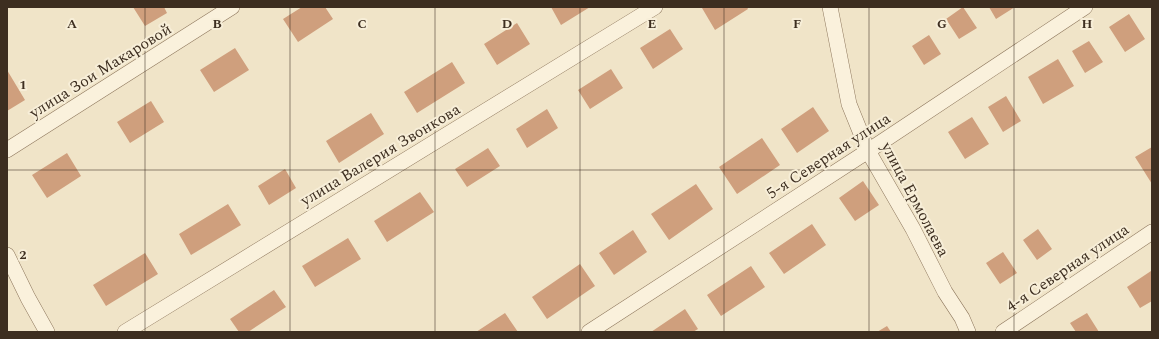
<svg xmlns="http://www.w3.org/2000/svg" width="1159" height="339" viewBox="0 0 1159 339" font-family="Spectral,serif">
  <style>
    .building { fill: #cf9f7d }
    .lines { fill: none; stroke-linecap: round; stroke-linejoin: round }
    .minor-casing { stroke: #8d765c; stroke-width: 16 }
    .minor { stroke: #faf1dc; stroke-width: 15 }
    .grid { fill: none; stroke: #3d2e20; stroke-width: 1; stroke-opacity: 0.55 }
    .labels { text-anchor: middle; stroke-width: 4; stroke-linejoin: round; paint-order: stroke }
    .street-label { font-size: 16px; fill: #3d2e20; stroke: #f7eed8 }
    .grid-label { font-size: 13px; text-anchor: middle; font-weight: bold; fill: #3d2e20; stroke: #f7eed8; stroke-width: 4; stroke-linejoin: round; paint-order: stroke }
  </style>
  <rect width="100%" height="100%" fill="#f0e4c8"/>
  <path class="building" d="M133 7H164L167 13 145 26Z
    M302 7H325L333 19 298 42 283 19Z
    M551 7H590L561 25Z
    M704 7H747L748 9 715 30 702 8Z
    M963 7 977 28 959 39 946 19Z
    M989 7H1015L996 19Z
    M1129 14 1145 39 1125 52 1109 27Z
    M517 23 530 44 497 65 484 44Z
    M670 29 683 49 653 69 640 48Z
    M929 35 941 54 924 65 912 46Z
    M1089 41 1103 62 1085 73 1072 51Z
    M235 48 249 70 214 92 200 70Z
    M1058 59 1074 86 1043 104 1028 77Z
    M452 62 465 83 417 113 404 92Z
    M611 69 623 88 590 109 578 90Z
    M7 70 25 100 7 111Z
    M1006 96 1021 121 1003 132 988 107Z
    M151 101 164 122 130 143 117 122Z
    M813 107 829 131 797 153 781 129Z
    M547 109 558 128 527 148 516 129Z
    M371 113 384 134 339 163 326 141Z
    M972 117 989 144 965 159 948 132Z
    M762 138 780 165 737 194 719 167Z
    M1152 147V184L1135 157Z
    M488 148 500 166 467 187 455 169Z
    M67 153 81 176 47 198 32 175Z
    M285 169 296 188 269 205 258 186Z
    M863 181 879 205 855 221 839 198Z
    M696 184 713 209 669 240 651 214Z
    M420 192 434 212 387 242 374 221Z
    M228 204 241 225 191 255 179 234Z
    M812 224 826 245 784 274 769 253Z
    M1038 229 1052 249 1037 260 1023 240Z
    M633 230 647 252 614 275 599 253Z
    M348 238 361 259 315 287 302 266Z
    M1003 252 1017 273 1000 284 986 263Z
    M145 253 158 274 106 306 93 285Z
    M580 264 595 286 547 319 532 297Z
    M751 266 765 287 721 316 707 295Z
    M1151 271 1152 301 1140 308 1127 287Z
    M274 290 286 307 248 332H239L230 319Z
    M685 309 698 329 693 332H651Z
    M505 313 518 332H476Z
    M1087 313 1099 332H1076L1070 323Z
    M887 326 891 332H877Z"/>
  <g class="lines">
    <defs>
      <path id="minor" d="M830 7 849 104 868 151 913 229 945 292 962 318 968 332
        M7 150 232 7
        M7 255 28 298 47 332
        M125 332 655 7
        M589 332 868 151 1085 7
        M1003 332 1152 232"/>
    </defs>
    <use href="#minor" class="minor-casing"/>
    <use href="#minor" class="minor"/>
  </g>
  <path class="grid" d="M145 7V332M290 7V332M435 7V332M580 7V332M724 7V332M869 7V332M1014 7V332M7 170H1152"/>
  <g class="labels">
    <g class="street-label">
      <text transform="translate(100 70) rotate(-32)" y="6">улица Зои Макаровой</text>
      <text transform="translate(380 154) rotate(-31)" y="6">улица Валерия Звонкова</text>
      <text transform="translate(828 155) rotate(-33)" y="6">5-я Северная улица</text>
      <text transform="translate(916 199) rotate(62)" y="6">улица Ермолаева</text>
      <text transform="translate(1067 267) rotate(-34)" y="6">4-я Северная улица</text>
    </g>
  </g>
  <g class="grid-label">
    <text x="72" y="28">A</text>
    <text x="217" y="28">B</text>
    <text x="362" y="28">C</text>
    <text x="507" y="28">D</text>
    <text x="652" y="28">E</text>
    <text x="797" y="28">F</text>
    <text x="942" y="28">G</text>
    <text x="1087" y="28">H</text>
    <text x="23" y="89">1</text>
    <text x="23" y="259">2</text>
  </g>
  <rect width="1159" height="339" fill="none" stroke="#3d2e20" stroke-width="16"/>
</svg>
